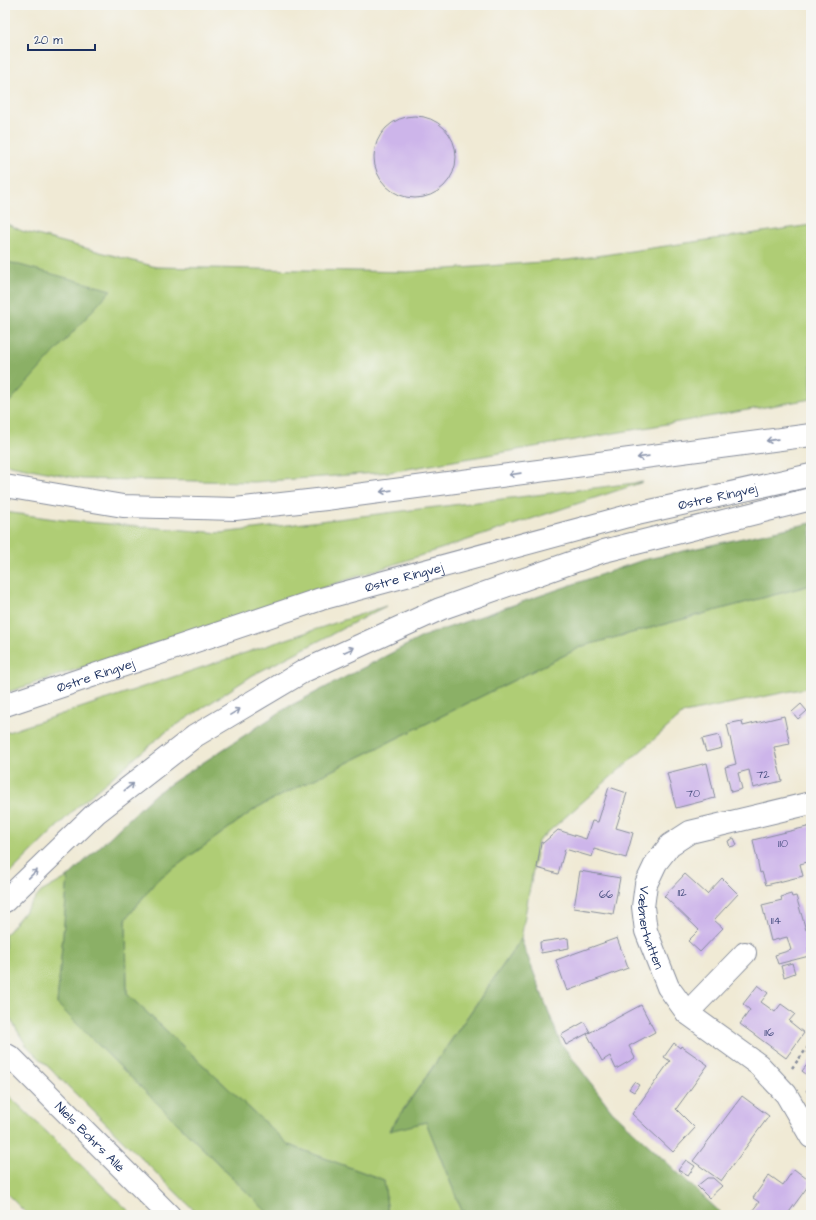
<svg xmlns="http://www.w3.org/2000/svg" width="816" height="1220" viewBox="0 0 816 1220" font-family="'Architects Daughter',sans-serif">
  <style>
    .green { fill: #afcd74; stroke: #657e69 }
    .forest { fill: #8bb066; stroke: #537062 }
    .building { fill: #cdb5ea }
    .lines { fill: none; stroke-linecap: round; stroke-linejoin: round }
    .minor-casing { stroke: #868c9a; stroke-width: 24 }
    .major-casing { stroke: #868c9a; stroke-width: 24 }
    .path { stroke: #868c9a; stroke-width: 2.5; stroke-dasharray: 3 3; stroke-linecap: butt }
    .minor { stroke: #fff; stroke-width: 22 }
    .major { stroke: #fff; stroke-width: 22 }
    .oneway { stroke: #8d97ae }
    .labels { text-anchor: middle; stroke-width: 4; stroke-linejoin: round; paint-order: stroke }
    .number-label { font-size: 11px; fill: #485081 }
    .street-label { font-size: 13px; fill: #1b2f5e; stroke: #f6f6f2 }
  </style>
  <rect width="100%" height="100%" fill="#f6f6f2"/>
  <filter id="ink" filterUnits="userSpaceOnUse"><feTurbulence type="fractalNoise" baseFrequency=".025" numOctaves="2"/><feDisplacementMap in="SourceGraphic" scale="8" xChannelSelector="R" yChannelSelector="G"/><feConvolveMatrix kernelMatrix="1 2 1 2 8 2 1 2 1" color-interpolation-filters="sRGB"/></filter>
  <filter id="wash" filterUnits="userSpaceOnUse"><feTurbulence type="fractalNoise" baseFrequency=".012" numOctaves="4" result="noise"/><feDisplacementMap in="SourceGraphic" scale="16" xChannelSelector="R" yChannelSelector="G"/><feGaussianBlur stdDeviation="0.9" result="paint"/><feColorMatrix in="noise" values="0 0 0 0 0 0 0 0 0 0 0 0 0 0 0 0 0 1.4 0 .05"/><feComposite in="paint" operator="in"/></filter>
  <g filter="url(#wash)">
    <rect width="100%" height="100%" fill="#f0ead5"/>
    <path class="green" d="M5 223 22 231 156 267 407 272 569 260 811 225V399L390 472 254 482 82 479 5 464Z
      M643 482 5 693V512L62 520 221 533Z
      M811 585V687L684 713 538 841 521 939 389 1130 426 1122 462 1211 438 1215H388L384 1180 289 1145 127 994 126 919 157 880 258 807 583 646Z
      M386 606 253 675 163 734 77 807 5 878V733Z
      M68 877 57 1004 270 1215H199L26 1045 5 1010V935L41 892Z
      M5 1092 133 1215H28L5 1192Z"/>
    <path class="forest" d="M5 261 111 290 5 407Z
      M811 523V585L583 646 258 807 157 880 126 919 127 994 289 1145 384 1180 388 1215H270L57 1004 68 877 155 794 288 707 424 636 643 560Z
      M521 939 560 1042 612 1111 723 1215H498L462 1211 426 1122 389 1131Z"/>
    <g id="blocks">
      <path class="building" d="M374 157a41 41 0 1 1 82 0a41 41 0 1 1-82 0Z
        M801 704 807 711 798 719 792 712Z
        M784 716 790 744 774 747 782 781 753 788 749 770 738 773 742 789 731 792 725 767 736 764 727 724 742 721 743 726Z
        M719 735 722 748 706 752 702 739Z
        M707 763 715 798 676 808 667 773Z
        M609 787 627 793 616 828 633 833 626 858 594 849 592 857 565 849 558 874 537 868 541 842 543 843 558 830 586 839 592 821 598 822Z
        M811 826V861L800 864 803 876 766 885 762 872 760 873 753 840Z
        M734 838 737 845 730 847 728 841Z
        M580 871 620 878 613 914 574 908Z
        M685 874 707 894 722 878 738 894 714 920 723 928 700 952 688 941 699 930 664 896Z
        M791 894 792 897 796 896 806 930 811 929V947L808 948 809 956 778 964 775 955 791 950 787 937 771 941 762 905 782 900 781 897Z
        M568 938 569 948 541 953 540 942Z
        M617 938 628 968 567 991 556 960Z
        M792 963 795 973 784 977 781 966Z
        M758 985 768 993 761 1002 775 1012 781 1004 795 1014 789 1021 804 1033 786 1058 740 1024 750 1010 743 1004Z
        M641 1005 655 1032 629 1046 635 1058 616 1069 610 1056 602 1061 587 1034Z
        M584 1022 590 1032 566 1045 561 1035Z
        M674 1043 680 1048 681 1046 708 1065 676 1109 695 1128 673 1152 632 1114 670 1061 664 1057Z
        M811 1060V1078L802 1071Z
        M634 1082 639 1085 634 1092 629 1089Z
        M811 1084V1095L806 1091Z
        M742 1096 769 1116 721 1181 693 1161Z
        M686 1160 695 1166 688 1176 678 1170Z
        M794 1169 811 1182 787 1215H749L759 1202 753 1198 769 1175 783 1185Z
        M707 1178H713L722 1186 709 1198 697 1186Z"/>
    </g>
  </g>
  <g filter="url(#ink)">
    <use href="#blocks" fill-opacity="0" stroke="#868c9a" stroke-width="1"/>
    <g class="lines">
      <defs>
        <g id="minor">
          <path d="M5 486 123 506 235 509 326 499 811 435"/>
          <path id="s1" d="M811 803 690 832 670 845 656 863 646 884 643 907 646 931 668 987 687 1013 759 1065 786 1094 811 1137"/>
          <path d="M687 1013 745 953"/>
          <path id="s2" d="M5 1054 12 1058 169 1215"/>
        </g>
        <g id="major">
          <path id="s3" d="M5 705 321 599 628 516 811 475"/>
          <path d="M5 901 96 813 195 736 304 671 440 609 604 551 811 499"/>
        </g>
      </defs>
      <use href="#minor" class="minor-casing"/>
      <use href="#major" class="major-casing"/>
      <path class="path" d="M792 1068 811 1043
        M5 1209 11 1215"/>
      <use href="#minor" class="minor"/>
      <use href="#major" class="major"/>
    </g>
    <defs><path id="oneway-shaft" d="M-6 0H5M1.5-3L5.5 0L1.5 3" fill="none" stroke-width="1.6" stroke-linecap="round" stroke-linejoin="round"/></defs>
    <g class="oneway">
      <use href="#oneway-shaft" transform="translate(772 440) rotate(172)"/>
      <use href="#oneway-shaft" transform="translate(643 457) rotate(172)"/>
      <use href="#oneway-shaft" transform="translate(515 474) rotate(172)"/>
      <use href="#oneway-shaft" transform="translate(386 491) rotate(172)"/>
      <use href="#oneway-shaft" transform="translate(349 650) rotate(-25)"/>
      <use href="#oneway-shaft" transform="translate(235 712) rotate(-31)"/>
      <use href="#oneway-shaft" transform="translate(129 787) rotate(-38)"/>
      <use href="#oneway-shaft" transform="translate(33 874) rotate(-44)"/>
    </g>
  </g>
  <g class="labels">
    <g class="number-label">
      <text x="763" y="778">72</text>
      <text x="693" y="797">70</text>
      <text x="783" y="847">110</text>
      <text x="682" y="896">112</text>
      <text x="606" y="898">66</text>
      <text x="776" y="924">114</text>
      <text x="769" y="1036">116</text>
    </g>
    <g class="street-label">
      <text dy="5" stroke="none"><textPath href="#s3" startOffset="743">Østre Ringvej</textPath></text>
      <text dy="5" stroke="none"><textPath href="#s3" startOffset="419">Østre Ringvej</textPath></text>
      <text dy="5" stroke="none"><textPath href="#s3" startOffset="95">Østre Ringvej</textPath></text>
      <text dy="5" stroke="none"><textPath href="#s1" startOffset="239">Væbnerhatten</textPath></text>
      <text dy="5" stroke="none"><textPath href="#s2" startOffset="119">Niels Bohrs Allé</textPath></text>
    </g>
  </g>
  <rect width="816" height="1220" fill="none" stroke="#f6f6f2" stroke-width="20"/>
  <path d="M28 44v6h67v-6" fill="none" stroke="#1b2f5e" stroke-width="2"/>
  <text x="34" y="44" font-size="12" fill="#1b2f5e" stroke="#f6f6f2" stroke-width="3" paint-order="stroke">20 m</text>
</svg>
